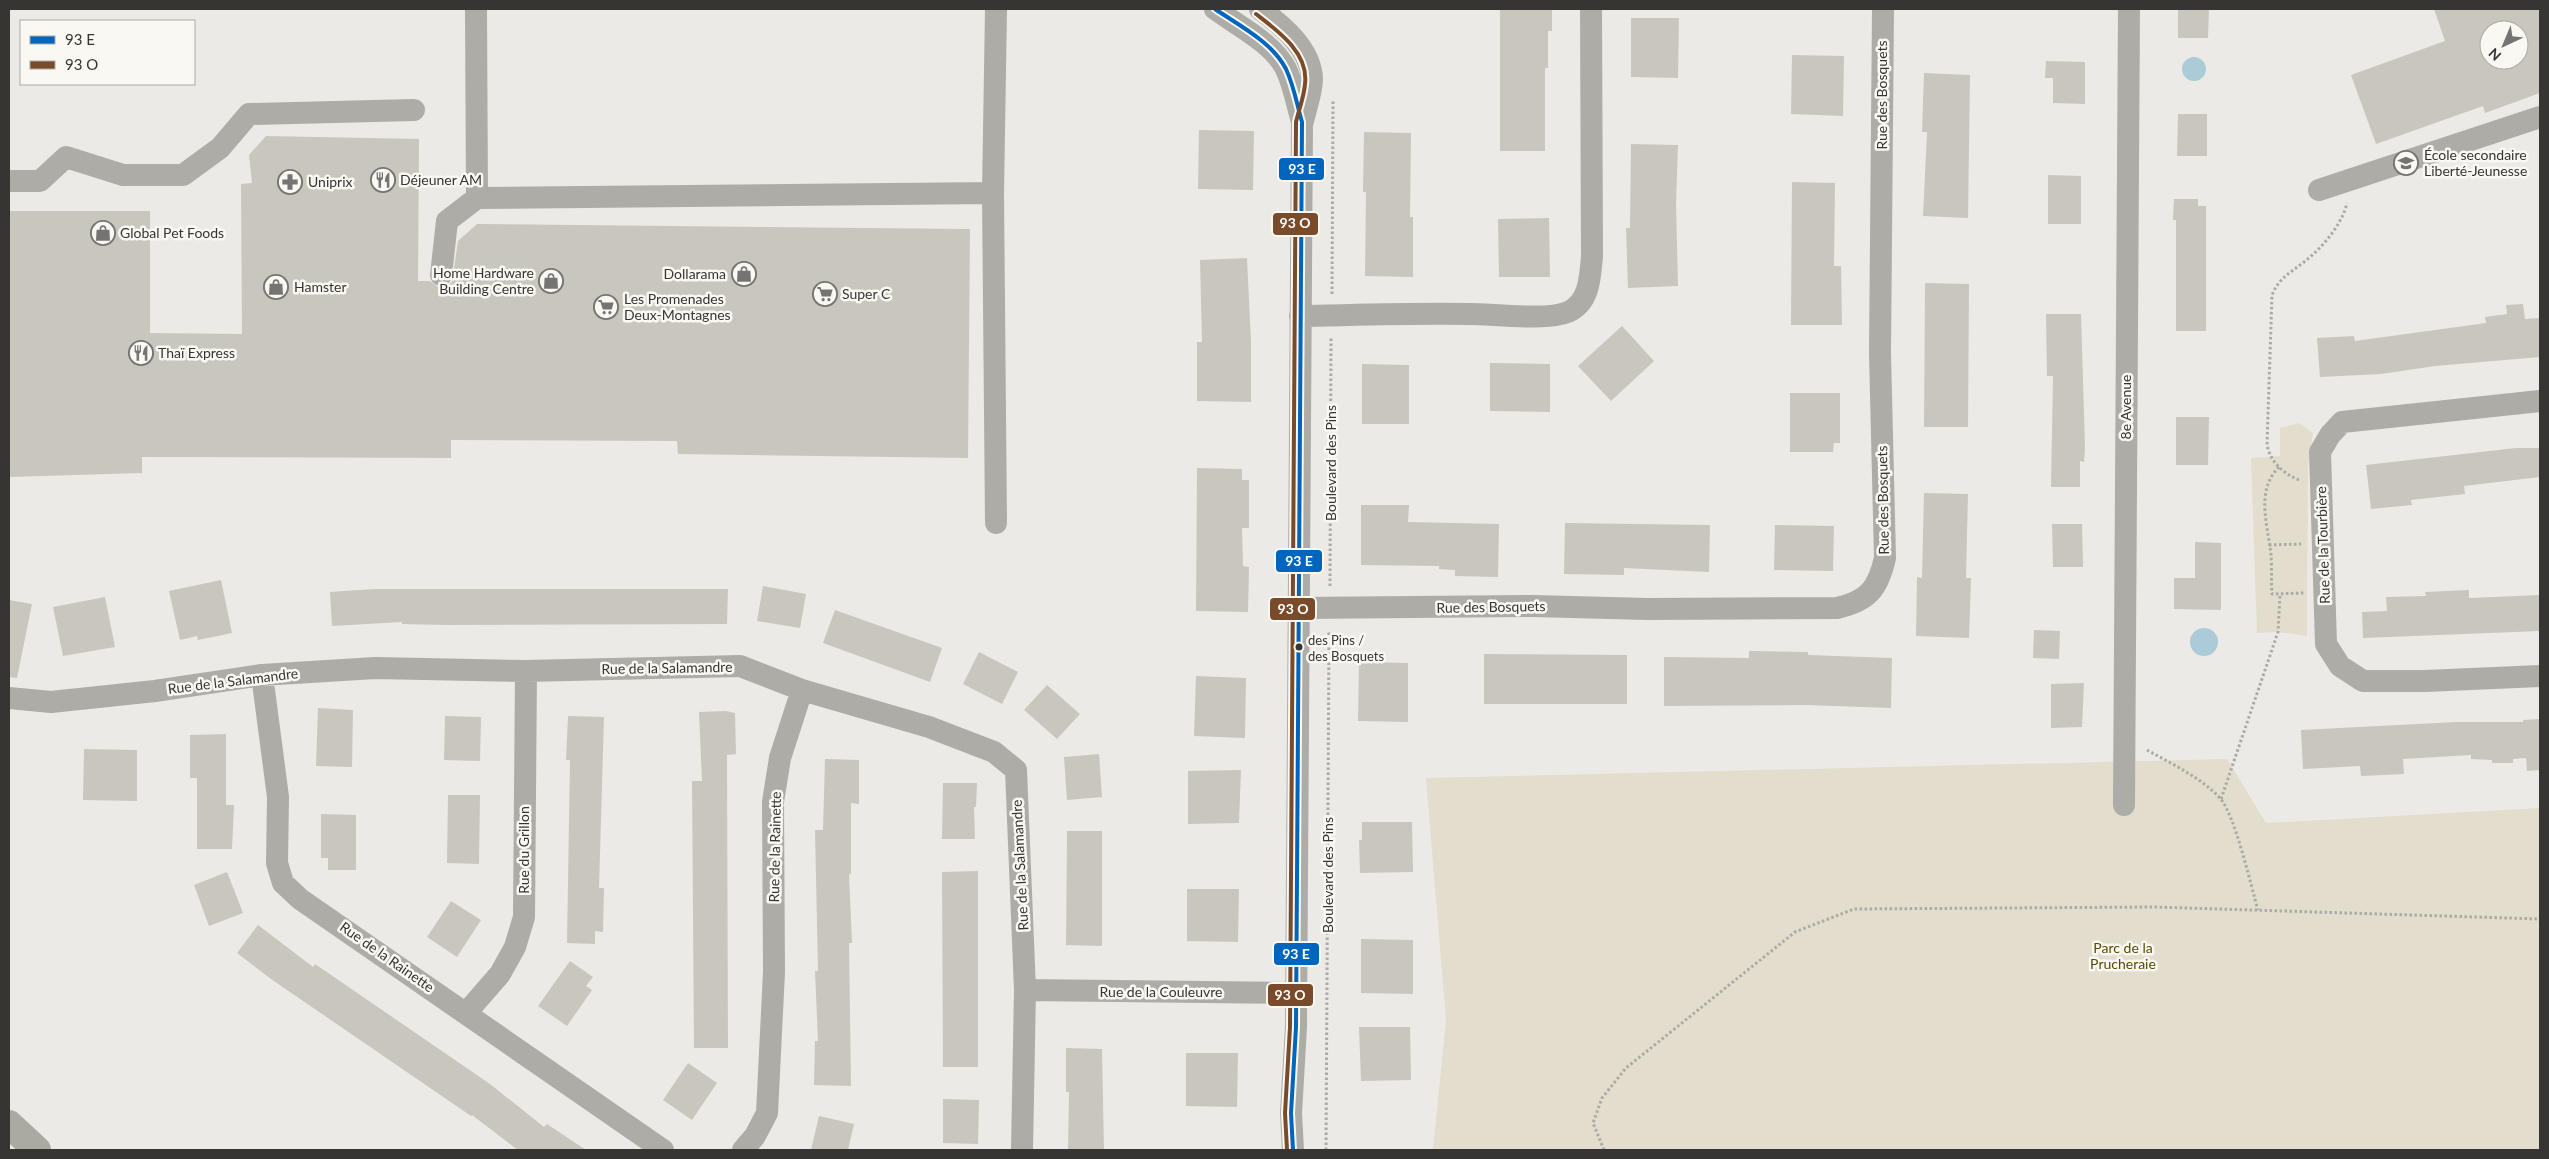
<svg xmlns="http://www.w3.org/2000/svg" width="2549" height="1159" viewBox="0 0 2549 1159" font-family="Lato,sans-serif">
  <style>
    .green { fill: #e2ddcd }
    .water { fill: #aacbd7 }
    .building { fill: #c9c6bd; fill-rule: evenodd }
    .lines { fill: none; stroke-linecap: round; stroke-linejoin: round }
    .path { stroke: #abaaa6; stroke-width: 3; stroke-dasharray: 2.5 2.5; stroke-linecap: butt }
    .minor { stroke: #aeaca6; stroke-width: 22 }
    .highway { stroke: #aaa9a2; stroke-width: 28 }
    .bus-1-casing { stroke: #faf8f2; stroke-width: 8 }
    .bus-2-casing { stroke: #faf8f2; stroke-width: 8 }
    .bus-1 { stroke: #0065bd; stroke-width: 4 }
    .bus-2 { stroke: #7a4b2a; stroke-width: 4 }
    .bus-dot { fill: #363533; stroke: #faf8f2; stroke-width: 2 }
    .labels { text-anchor: middle; stroke-width: 5; stroke-linejoin: round; paint-order: stroke }
    .bus-label { font-size: 13px; fill: #363533; stroke: #faf8f2; text-anchor: start }
    .street-label { font-size: 14px; fill: #363533; stroke: #faf8f2 }
    .poi-label { font-size: 14px; fill: #363533; stroke: #faf8f2; text-anchor: start }
    .park-label { font-size: 14px; fill: #5b4b00; stroke: #faf8f2 }
    .line-badge { stroke: #faf8f2; stroke-width: 2 }
    .badge-label { font-size: 14px; text-anchor: middle; font-weight: bold; fill: #fff }
  </style>
  <rect width="100%" height="100%" fill="#ebeae6"/>
  <path class="green" d="M2299 423 2313 433 2308 462 2307 636 2278 632 2257 633 2251 458 2280 456V428Z
    M2227 759 2266 823 2540 808V1150H1433L1446 1020 1426 778Z"/>
  <path class="water" d="M2182 69a12 12 0 1 1 24 0a12 12 0 1 1-24 0Z
    M2190 642a14 14 0 1 1 28 0a14 14 0 1 1-28 0Z"/>
  <path class="building" d="M1500 9H1552V31H1548V68H1545V151H1500Z
    M2178 9H2209L2208 38H2178Z
    M2434 9H2540V93L2485 113 2483 106 2376 144 2351 75 2445 41ZM2489 30H2519V60H2489Z
    M1631 18H1679L1678 78 1631 77Z
    M1792 55 1844 56 1843 116 1791 114Z
    M2046 61 2085 62V104L2053 103V78H2045Z
    M1924 73 1970 75 1968 218 1923 216 1927 132H1922Z
    M2178 114H2207V156H2177Z
    M1199 130 1254 131 1253 190 1198 189Z
    M1364 132 1411 133 1410 217H1413V277L1365 276 1366 192H1363Z
    M266 136 419 139 418 281H430L439 288 446 287 452 282 458 241 477 224 970 229 968 458 678 454 677 441 451 440V458L142 457V473L9 477V211H150V333L242 334 241 184 252 183 249 155Z
    M1631 144 1678 145 1676 204 1678 286 1628 288 1626 228H1630Z
    M2048 175 2081 176V224H2048Z
    M1792 182 1835 183 1834 266H1841L1842 325H1791Z
    M2174 199H2198V206H2206V331H2176V220H2173Z
    M1549 218 1550 277H1499L1498 219Z
    M1247 258 1251 342V402L1197 401V342H1202L1200 260Z
    M1925 283 1969 284 1968 427H1924Z
    M2523 304 2525 319 2540 318V357L2435 366 2381 374 2320 377 2317 338 2354 336 2355 341 2486 323 2485 317 2507 314 2506 305Z
    M2046 314H2081L2085 448 2084 462 2080 461V487H2051L2053 376H2047Z
    M1622 326 1654 361 1611 401 1578 366Z
    M1490 363 1550 364V412L1490 411Z
    M1362 364 1409 365V424H1362Z
    M1790 393H1840V443H1834L1833 452H1790Z
    M2176 417H2209L2208 465H2176Z
    M2516 448H2540V477L2464 486 2465 494 2411 500 2412 505 2371 509 2366 465Z
    M1197 468 1242 469V480H1249V528H1242L1243 566 1249 567 1248 612 1196 611Z
    M1924 493 1968 494 1966 578H1971L1969 638 1916 636 1917 577 1922 578Z
    M1361 505H1409L1408 522 1499 524 1498 577 1455 576V570L1439 569V566L1361 565Z
    M1565 523 1710 525 1709 572 1624 568V575L1564 574Z
    M2052 524H2082L2083 567H2053Z
    M1775 525 1834 526 1833 571 1774 570Z
    M2195 542 2221 543V610L2174 609V578H2195Z
    M221 580 232 633 198 640 197 636 180 640 169 591Z
    M763 586 806 594 800 628 757 621Z
    M374 589H728L727 624 446 625 402 624V622L332 626 330 592Z
    M2469 590V598L2540 595V631L2363 638 2362 612 2387 611 2386 597 2426 596 2425 592Z
    M105 597 115 647 63 656 53 607Z
    M9 600 32 604 17 678 9 677Z
    M835 610 942 648 930 682 823 643Z
    M2034 630 2060 631 2059 659 2033 658Z
    M1749 651 1808 652V655L1892 658 1891 708 1807 705 1664 706V657L1749 658Z
    M979 652 1018 672 1002 704 963 684Z
    M1484 654 1627 655V704H1484Z
    M1359 662 1408 663V722L1358 721Z
    M1196 676 1246 678 1245 738 1194 736Z
    M2084 683 2082 727 2051 728V684Z
    M1047 685 1080 714 1057 739 1024 710Z
    M318 708 353 710 352 767 316 766Z
    M726 711 735 713 736 754 727 755 728 1048H694L692 781H702L699 712Z
    M445 716 481 717 480 761 444 760Z
    M568 716 604 717 599 888H604L603 932 595 931V944L567 943 570 760H566Z
    M2540 719V770L2527 771 2526 758 2513 759V763H2492V760L2471 759V755L2403 759 2404 774 2361 776 2360 766 2303 769 2301 730 2456 722H2523V720Z
    M226 734V805H234L232 849H197V778H190V735Z
    M84 749 137 750V801L83 800Z
    M1099 754 1102 797 1067 800 1064 757Z
    M825 759 859 760V804L851 803V874H849L852 943H849L851 1086 814 1085 815 1041H818L815 971H818L815 830H823Z
    M1241 770 1239 823 1188 824V771Z
    M943 783H977L976 807H974L975 839H942Z
    M448 795H480L479 864 447 863Z
    M321 814 356 815V870H328V858H321Z
    M1362 822H1412L1413 872 1360 873 1359 840H1362Z
    M1067 831H1102V946L1066 945Z
    M978 871V1067H943L942 872Z
    M227 872 243 913 209 926 194 885Z
    M1187 889H1239L1238 942 1187 941Z
    M451 901 481 920 457 957 427 937Z
    M258 925 313 967 315 964 490 1084 544 1127 547 1124 586 1150H518L472 1115 471 1116 271 979 237 953Z
    M1361 939 1413 940V994L1361 993Z
    M570 961 593 977 586 986 592 990 567 1026 538 1006Z
    M1359 1027H1410L1411 1080 1361 1081Z
    M1066 1048 1102 1049 1104 1150H1068L1069 1092H1066Z
    M1186 1053H1238L1237 1107 1186 1106Z
    M688 1063 717 1083 692 1120 663 1100Z
    M943 1099 979 1100 978 1144 943 1143Z
    M819 1116 854 1124 848 1150H811Z"/>
  <g class="lines">
    <path class="path" d="M1332 294 1333 100
      M2279 467C2255 491 2268 525 2271 555 2272 568 2271 581 2272 594L2304 593
      M2299 480C2283 473 2271 463 2267 445L2272 295C2279 278 2290 273 2304 262 2321 249 2342 225 2347 203
      M2269 545 2301 544
      M1330 586 1331 338
      M2147 750C2172 764 2200 777 2220 798 2235 815 2251 886 2258 910
      M2221 799 2278 632 2280 594
      M1326 1150 1329 630
      M1604 1150 1593 1123 1602 1098 1626 1068 1795 932 1854 909 2155 907 2540 919"/>
    <path class="minor" d="M476 9 477 198
      M996 9 993 193 996 523
      M1215 9C1238 26 1273 43 1286 69 1294 86 1297 105 1302 122L1296 1027 1291 1113 1293 1150
      M1260 9C1282 25 1311 49 1312 79 1312 92 1306 108 1303 121
      M9 181H40L66 157 123 175H183L220 148 249 114 414 110
      M2319 190 2540 117
      M441 275 447 221 477 198 993 193
      M1300 316C1356 315 1413 313 1469 314 1493 314 1547 321 1568 312 1590 302 1590 277 1592 256L1591 9
      M2540 401 2342 422 2330 435 2320 452 2326 644 2340 666 2363 681H2425L2540 676
      M1299 608 1533 606 1648 609 1837 608C1868 601 1878 589 1885 558L1880 353 1883 9
      M262 675 278 797 277 863 283 883 300 899 663 1150
      M9 698 51 702 155 691 262 675 375 668 526 671 740 666 802 690 929 727 994 752 1016 770 1025 990 1022 1150
      M2124 805 2129 9
      M1025 990 1296 993
      M467 1012 500 974 515 947 524 917 526 671
      M743 1150 755 1136 767 1113 774 972 773 802 780 758 802 690"/>
    <path class="highway" d="M9 1124 37 1150"/>
    <defs>
      <path id="bus-1" d="M1215 9C1240 26 1272 42 1286 69 1294 86 1297 105 1302 122L1296 1027 1291 1113 1293 1150"/>
      <path id="bus-2" d="M1256 14C1278 31 1309 53 1305 84 1304 97 1299 109 1296 122L1290 1027 1285 1113 1287 1150"/>
    </defs>
    <use href="#bus-1" class="bus-1-casing"/>
    <use href="#bus-2" class="bus-2-casing"/>
    <use href="#bus-1" class="bus-1"/>
    <use href="#bus-2" class="bus-2"/>
  </g>
  <defs>
    <symbol id="school-ring" viewBox="-11 -11 22 22"><circle r="9.5" fill="#faf8f2" stroke="#757472" stroke-width="1.5"/><path d="M0-5L7-2L0 1L-7-2ZM-4 1L0 2.5L4 1V4Q0 6-4 4Z" fill="#757472"/></symbol>
    <symbol id="restaurant-ring" viewBox="-11 -11 22 22"><circle r="9.5" fill="#faf8f2" stroke="#757472" stroke-width="1.5"/><path d="M-5-6h1v4h1v-4h1v4h1v-4h1v5L-1.5 .5V6h-2V.5L-5-1ZM5-6V6H3V1.5H1.5Q1.5-4 5-6Z" fill="#757472"/></symbol>
    <symbol id="pharmacy-ring" viewBox="-11 -11 22 22"><circle r="9.5" fill="#faf8f2" stroke="#757472" stroke-width="1.5"/><path d="M-2-6h4v4h4v4h-4v4h-4v-4h-4v-4h4Z" fill="#757472"/></symbol>
    <symbol id="shop-ring" viewBox="-11 -11 22 22"><circle r="9.5" fill="#faf8f2" stroke="#757472" stroke-width="1.5"/><path d="M-5-2.5h2.3a2.7 3.5 0 0 1 5.4 0H5L5.5 6h-11ZM-1.5-2.5h3a1.5 2.3 0 0 0-3 0Z" fill="#757472"/></symbol>
    <symbol id="supermarket-ring" viewBox="-11 -11 22 22"><circle r="9.5" fill="#faf8f2" stroke="#757472" stroke-width="1.5"/><path d="M-6-5.5h2.5l.6 2H6L4.5 2H-2.5L-4.4-4H-6ZM-1.5 3.2a1.3 1.3 0 1 0 .1 0ZM3 3.2a1.3 1.3 0 1 0 .1 0Z" fill="#757472"/></symbol>
  </defs>
  <g fill-rule="evenodd">
    <use href="#school-ring" x="2392" y="149" width="28" height="28"/>
    <use href="#restaurant-ring" x="369" y="166" width="28" height="28"/>
    <use href="#pharmacy-ring" x="276" y="168" width="28" height="28"/>
    <use href="#shop-ring" x="89" y="219" width="28" height="28"/>
    <use href="#shop-ring" x="730" y="260" width="28" height="28"/>
    <use href="#shop-ring" x="537" y="267" width="28" height="28"/>
    <use href="#shop-ring" x="262" y="273" width="28" height="28"/>
    <use href="#supermarket-ring" x="811" y="280" width="28" height="28"/>
    <use href="#supermarket-ring" x="592" y="293" width="28" height="28"/>
    <use href="#restaurant-ring" x="127" y="339" width="28" height="28"/>
  </g>
  <circle class="bus-dot" cx="1299" cy="647" r="4.5"/>
  <g class="labels">
    <g class="bus-label">
      <text x="1308" y="645">des Pins /<tspan x="1308" dy="16">des Bosquets</tspan></text>
    </g>
    <g class="street-label">
      <text transform="translate(1882 95) rotate(-90)" y="5">Rue des Bosquets</text>
      <text transform="translate(2126 407) rotate(-90)" y="5">8e Avenue</text>
      <text transform="translate(1331 463) rotate(-90)" y="5">Boulevard des Pins</text>
      <text transform="translate(1883 500) rotate(-91)" y="5">Rue des Bosquets</text>
      <text transform="translate(2323 545) rotate(-92)" y="5">Rue de la Tourbière</text>
      <text transform="translate(1491 607) rotate(-1)" y="5">Rue des Bosquets</text>
      <text transform="translate(667 668) rotate(-1)" y="5">Rue de la Salamandre</text>
      <text transform="translate(233 681) rotate(-7)" y="5">Rue de la Salamandre</text>
      <text transform="translate(775 847) rotate(-89)" y="5">Rue de la Rainette</text>
      <text transform="translate(524 850) rotate(-90)" y="5">Rue du Grillon</text>
      <text transform="translate(1020 865) rotate(-93)" y="5">Rue de la Salamandre</text>
      <text transform="translate(1328 875) rotate(-90)" y="5">Boulevard des Pins</text>
      <text transform="translate(387 957) rotate(35)" y="5">Rue de la Rainette</text>
      <text x="1161" y="997">Rue de la Couleuvre</text>
    </g>
    <g class="poi-label">
      <text x="2424" y="160">École secondaire<tspan x="2424" dy="16">Liberté-Jeunesse</tspan></text>
      <text x="400" y="185">Déjeuner AM</text>
      <text x="308" y="187">Uniprix</text>
      <text x="120" y="238">Global Pet Foods</text>
      <text x="534" y="278" text-anchor="end">Home Hardware<tspan x="534" dy="16">Building Centre</tspan></text>
      <text x="726" y="279" text-anchor="end">Dollarama</text>
      <text x="294" y="292">Hamster</text>
      <text x="842" y="299">Super C</text>
      <text x="624" y="304">Les Promenades<tspan x="624" dy="16">Deux-Montagnes</tspan></text>
      <text x="158" y="358">Thaï Express</text>
    </g>
    <g class="park-label">
      <text x="2123" y="953">Parc de la<tspan x="2123" dy="16">Prucheraie</tspan></text>
    </g>
  </g>
  <g class="line-badge">
    <rect x="1278" y="157" width="47" height="24" rx="5" fill="#0065bd"/>
    <rect x="1272" y="212" width="47" height="24" rx="5" fill="#7a4b2a"/>
    <rect x="1275" y="549" width="48" height="24" rx="5" fill="#0065bd"/>
    <rect x="1269" y="597" width="47" height="24" rx="5" fill="#7a4b2a"/>
    <rect x="1273" y="942" width="47" height="24" rx="5" fill="#0065bd"/>
    <rect x="1267" y="983" width="47" height="24" rx="5" fill="#7a4b2a"/>
  </g>
  <g class="badge-label">
    <text x="1302" y="174">93 E</text>
    <text x="1295" y="228">93 O</text>
    <text x="1299" y="566">93 E</text>
    <text x="1293" y="614">93 O</text>
    <text x="1296" y="959">93 E</text>
    <text x="1290" y="1000">93 O</text>
  </g>
  <rect width="2549" height="1159" fill="none" stroke="#363533" stroke-width="20"/>
  <rect x="20" y="20" width="175" height="65" fill="#faf8f2" stroke="#acaaa6"/>
  <rect x="30" y="36" width="25" height="8" fill="#0065bd" stroke="#acaaa6"/>
  <text x="65" y="45" font-size="15" fill="#363533">93 E</text>
  <rect x="30" y="61" width="25" height="8" fill="#7a4b2a" stroke="#acaaa6"/>
  <text x="65" y="70" font-size="15" fill="#363533">93 O</text>
  <g transform="translate(2504 45) rotate(224)"><circle r="24" fill="#faf8f2" stroke="#acaaa6"/>
  <path d="M0-4L9 19L0 12L-9 19Z" fill="#757472"/>
  <text y="-8" font-size="14" font-weight="bold" text-anchor="middle" fill="#363533">N</text>
  </g>
</svg>
